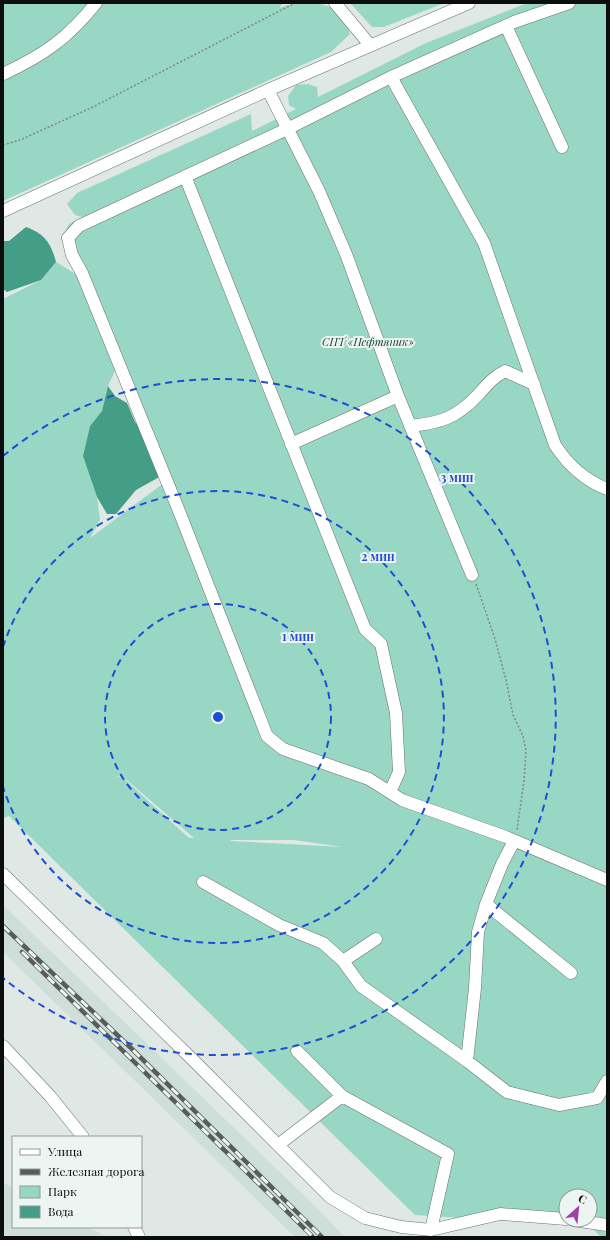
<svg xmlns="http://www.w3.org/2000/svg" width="610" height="1240" viewBox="0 0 610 1240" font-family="'Playfair Display',serif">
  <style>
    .built { fill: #cedfd9 }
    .green { fill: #98d7c4; fill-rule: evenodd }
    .water { fill: #449d86 }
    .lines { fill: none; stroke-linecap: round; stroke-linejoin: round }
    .minor-casing { stroke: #6b7270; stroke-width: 13 }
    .path { stroke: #818785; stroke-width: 1.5; stroke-dasharray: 2 2; stroke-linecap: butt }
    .minor { stroke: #fff; stroke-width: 12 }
    .rail-casing { stroke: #585d5b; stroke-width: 4.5 }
    .rail { stroke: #edf5f3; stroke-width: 3; stroke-dasharray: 9; stroke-linecap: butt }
    .ring { fill: none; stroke: #1d4ed8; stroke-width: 2; stroke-dasharray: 7 5 }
    .labels { text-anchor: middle; stroke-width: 4; stroke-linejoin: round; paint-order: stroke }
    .park-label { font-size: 11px; font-style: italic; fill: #184035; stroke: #edf5f3 }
    .centre { fill: #1d4ed8; stroke: #edf5f3; stroke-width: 2 }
    .ring-label { font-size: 12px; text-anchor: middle; font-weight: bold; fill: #1d4ed8; stroke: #edf5f3; stroke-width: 4; stroke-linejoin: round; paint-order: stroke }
  </style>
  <rect width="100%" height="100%" fill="#e0e8e5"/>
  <path class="built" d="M3 905 316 1207 345 1237H295L3 952Z
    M3 1182 13 1188V1227H88L107 1237H3Z"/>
  <path class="green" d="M3 3H283L279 8C300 0 327 0 344 16 347 20 348 29 350 34L331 52 3 201Z
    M350 3H444L384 27H372Z
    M527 3H607V1237H601L590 1226 415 1215 9 816 3 818V299L41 280 56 262 77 275 61 239 69 224 82 217 75 215 67 204 77 193 251 114 252 131 296 109 289 105 288 96 296 85 308 84 317 87 318 97 426 43ZM117 366 168 480 90 538 100 520 97 497 83 456 90 426 102 411 108 386ZM121 775 194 838H189L121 776 111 779ZM231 840H294L343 847 231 841ZM566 1196H590V1220H566Z"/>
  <path class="water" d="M26 227C44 233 51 243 56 262L41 280 7 292 3 289V241H9Z
    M108 386 115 396 127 403 135 422 146 435 163 475 136 490 116 514H107L97 497 83 456 90 426 102 411Z"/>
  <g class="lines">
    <defs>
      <path id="minor" d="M335 3 370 45
        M569 3 514 22 391 77 287 129 79 226 68 238 72 255 82 273 179 511 267 736 283 749 369 779 402 800 506 837 607 880
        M506 26 562 147
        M3 74C44 55 68 38 96 3
        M391 77 484 243 555 445C568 465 584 480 607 489
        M268 90 319 191 346 254 398 396 472 575
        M185 176 365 629 381 644 396 713 399 772 390 792
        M3 211 268 90 469 3
        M410 426C440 423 456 418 477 396 486 386 493 377 505 371L534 384
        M291 444 398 396
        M3 874 194 1061 330 1197 365 1218 401 1227 431 1230 500 1214 566 1219
        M203 882 279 925 323 943 343 961 361 986 467 1061 475 988 478 932 486 904 502 864 514 841
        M486 904 571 973
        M343 961 376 939
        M3 1046 50 1096 83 1137
        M297 1051 342 1096 448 1154 431 1230
        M467 1061 507 1092 559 1105 597 1098 607 1081
        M278 1145 342 1096
        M573 1220 607 1225
        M134 1227 139 1237"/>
    </defs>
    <use href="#minor" class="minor-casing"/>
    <path class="path" d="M3 145 20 140 93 107 295 3
      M476 584 495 639 506 680 513 715 523 736 526 751 524 781 517 830"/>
    <use href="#minor" class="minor"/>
    <defs>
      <path id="rail" d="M3 926 132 1049 322 1237
        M22 952 312 1236"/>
    </defs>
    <use href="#rail" class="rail-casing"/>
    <use href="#rail" class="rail"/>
  </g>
  <g class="ring">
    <circle cx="218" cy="717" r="113"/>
    <path d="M3 647A226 226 0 1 1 3 787"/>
    <path d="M3 456A338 338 0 1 1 3 978"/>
  </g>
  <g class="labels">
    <g class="park-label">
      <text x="368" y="346">СНТ «Нефтяник»</text>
    </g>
  </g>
  <circle cx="218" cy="717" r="6" class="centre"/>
  <g class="ring-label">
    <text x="457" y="482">3 мин</text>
    <text x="378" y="561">2 мин</text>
    <text x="298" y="641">1 мин</text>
  </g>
  <rect width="610" height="1240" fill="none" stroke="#0b0e0d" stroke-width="8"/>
  <rect x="12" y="1136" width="130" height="92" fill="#edf5f3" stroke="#939997"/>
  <rect x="20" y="1149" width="20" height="6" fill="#ffffff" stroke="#939997"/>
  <text x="48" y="1156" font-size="12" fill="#0b0e0d">Улица</text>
  <rect x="20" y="1169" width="20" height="6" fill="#585d5b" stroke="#939997"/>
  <text x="48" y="1176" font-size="12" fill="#0b0e0d">Железная дорога</text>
  <rect x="20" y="1186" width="20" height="12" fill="#98d7c4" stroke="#939997"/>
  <text x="48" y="1196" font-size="12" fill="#0b0e0d">Парк</text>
  <rect x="20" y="1206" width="20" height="12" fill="#449d86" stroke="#939997"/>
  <text x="48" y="1216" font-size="12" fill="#0b0e0d">Вода</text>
  <g transform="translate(578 1208) rotate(27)"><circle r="19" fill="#edf5f3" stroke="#939997"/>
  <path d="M0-3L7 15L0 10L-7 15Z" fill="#a041aa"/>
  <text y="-6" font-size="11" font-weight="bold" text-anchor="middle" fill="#0b0e0d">С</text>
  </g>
</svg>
